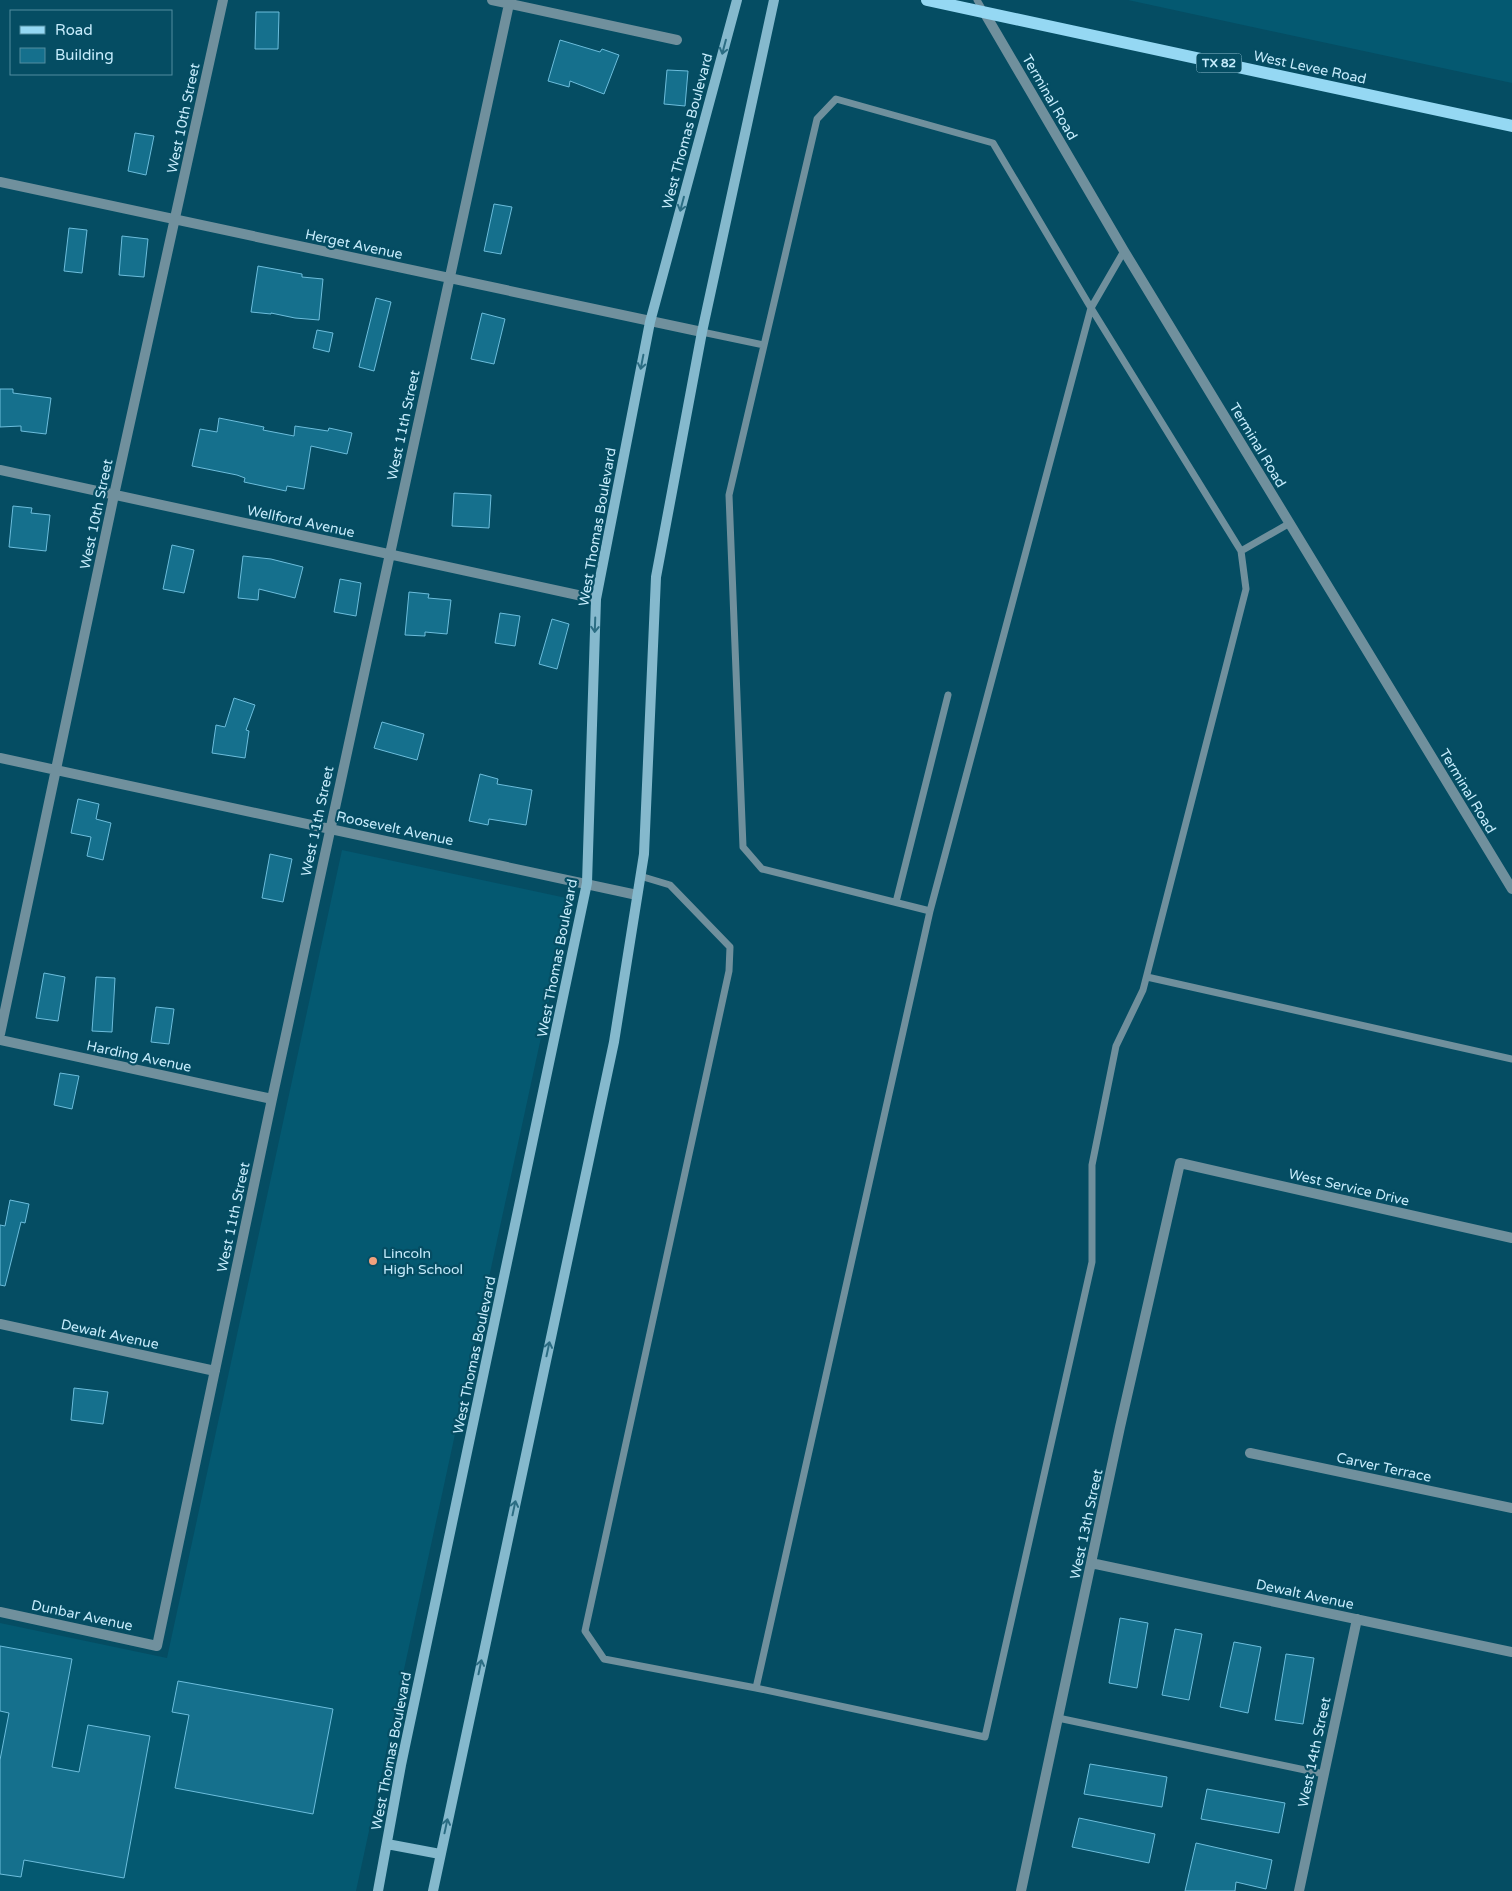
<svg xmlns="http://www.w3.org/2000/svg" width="1512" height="1891" viewBox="0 0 1512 1891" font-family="'Varela Round',sans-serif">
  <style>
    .built { fill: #045971 }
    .building { fill: #15708d; stroke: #6cbddc }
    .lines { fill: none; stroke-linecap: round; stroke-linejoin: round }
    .lane { stroke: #70909d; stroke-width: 7 }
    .street { stroke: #70909d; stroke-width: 10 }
    .secondary { stroke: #85b9cd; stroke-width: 10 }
    .primary { stroke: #95d8f3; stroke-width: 12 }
    .oneway { stroke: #2b6d83 }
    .poi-dot { fill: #f1a17d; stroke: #054d63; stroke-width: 2 }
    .labels { text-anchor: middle; stroke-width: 4.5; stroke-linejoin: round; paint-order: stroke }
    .shield { fill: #054d63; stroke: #8cbcce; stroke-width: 1 }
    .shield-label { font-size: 12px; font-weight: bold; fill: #c6ecfc }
    .street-label { font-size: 14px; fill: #c6ecfc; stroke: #054d63 }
    .poi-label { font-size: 14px; fill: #c6ecfc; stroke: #054d63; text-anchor: start }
  </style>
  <rect width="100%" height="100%" fill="#054d63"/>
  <path class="built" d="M1128 0H1512V83Z
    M342 850 571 899 356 1891H0V1623L167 1658Z"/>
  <path class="building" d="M256 12H279L278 49H255Z
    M560 40 600 52 602 49 619 55 604 94 570 81 569 87 548 81Z
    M667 70 688 71 685 106 664 104Z
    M135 133 154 136 146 175 128 171Z
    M494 204 512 207 501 254 484 251Z
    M69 228 87 230 82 273 64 271Z
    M122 236 148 239 144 277 119 275Z
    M258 266 302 274V277L323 279 319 320 295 318 271 313V314L251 312Z
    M376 298 391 302 374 371 359 367Z
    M482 313 505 319 494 364 471 359Z
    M317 330 333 333 329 352 313 348Z
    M0 389H13V393L51 398 46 434 21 431V426L0 427Z
    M219 418 264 427 263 430 294 436 295 426 328 431 329 428 352 433 347 454 311 446 304 489 287 486 286 491 244 482 245 478 237 475 192 466 200 429 217 432Z
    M454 493 491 495 489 528 452 526Z
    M13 506 32 508 31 513 50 515 46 551 9 547Z
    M172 545 194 550 184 593 163 589Z
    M243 556 271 559 303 567 295 598 259 589 258 600 238 598Z
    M340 579 361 583 356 616 334 612Z
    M409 592 429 594 428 598 451 600 447 634 425 632V636L405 635Z
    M500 613 520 616 515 646 495 643Z
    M552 619 569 624 557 669 539 664Z
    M234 698 255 705 246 730 249 731 245 758 212 753 216 725 225 727Z
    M382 722 424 734 417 760 374 748Z
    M480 774 498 779 497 784 532 790 526 825 489 819 488 825 469 821Z
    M78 799 99 804 96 819 111 823 103 860 87 856 91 837 71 833Z
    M270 854 292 859 283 902 262 898Z
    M44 973 65 977 58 1021 36 1018Z
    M96 977 115 978 112 1032 92 1031Z
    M156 1007 174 1009 169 1044 151 1042Z
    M60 1073 79 1076 72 1109 54 1105Z
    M10 1200 29 1204 25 1223 21 1222 5 1286 0 1285V1225L5 1226Z
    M74 1388 108 1392 103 1424 71 1420Z
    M1120 1618 1148 1623 1137 1688 1109 1683Z
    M1175 1629 1202 1634 1189 1700 1162 1695Z
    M1234 1642 1261 1647 1248 1713 1220 1707Z
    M0 1646 72 1659 52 1767 79 1772 88 1725 150 1736 124 1878 24 1860 21 1877 0 1874V1760L9 1713 0 1711Z
    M1286 1654 1314 1658 1303 1724 1275 1720Z
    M178 1681 333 1709 313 1814 175 1788 189 1715 172 1712Z
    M1090 1764 1167 1777 1162 1807 1084 1794Z
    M1207 1789 1285 1803 1279 1833 1201 1819Z
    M1079 1818 1155 1834 1149 1863 1072 1847Z
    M1196 1843 1272 1860 1266 1889 1236 1882 1235 1891H1185Z"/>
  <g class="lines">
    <path class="lane" d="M977 0 984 12
      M702 332 764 345
      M1241 551 1290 523
      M640 876 670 885 730 947 729 971 585 1631 604 1659 756 1688 985 1737 1092 1262V1165L1116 1046 1143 990 1246 589 1241 551 1091 308 993 143 836 99 817 119 729 495 743 847 762 869 930 911
      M896 902 948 695
      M1147 977 1512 1059
      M756 1688 930 911 1091 308 1124 251
      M1058 1718 1324 1774"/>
    <path class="street" d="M492 0 677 40
      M984 12 1124 251 1512 889
      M0 182 702 332
      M0 470 596 599
      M0 758 637 895
      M0 1034 114 495 223 0
      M0 1040 272 1099
      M0 1324 215 1371
      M1250 1453 1512 1508
      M1091 1563 1512 1652
      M0 1612 157 1646 272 1099 509 4
      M1021 1891 1120 1427 1180 1163 1512 1238
      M1299 1891 1357 1619"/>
    <path class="secondary" d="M387 1844 440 1854
      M378 1891 401 1765 587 883 596 599 650 322 737 0
      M433 1891 614 1042 644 854 656 577 702 332 774 0"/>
    <path class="primary" d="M927 0 1512 126"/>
  </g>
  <defs><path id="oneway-shaft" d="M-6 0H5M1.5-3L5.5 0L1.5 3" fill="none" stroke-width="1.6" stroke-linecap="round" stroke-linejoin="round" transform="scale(1.25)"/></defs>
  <g class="oneway">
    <use href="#oneway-shaft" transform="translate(724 47) rotate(105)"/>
    <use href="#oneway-shaft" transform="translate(682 204) rotate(105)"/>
    <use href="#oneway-shaft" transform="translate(642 362) rotate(101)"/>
    <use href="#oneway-shaft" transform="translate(595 625) rotate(92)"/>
    <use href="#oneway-shaft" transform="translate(548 1349) rotate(-78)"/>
    <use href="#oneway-shaft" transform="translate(514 1508) rotate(-78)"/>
    <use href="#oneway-shaft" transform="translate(480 1667) rotate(-78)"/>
    <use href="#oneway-shaft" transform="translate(446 1826) rotate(-78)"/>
  </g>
  <circle class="poi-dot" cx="373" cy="1261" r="5"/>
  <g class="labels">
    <rect class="shield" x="1196.5" y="53.5" width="45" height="19" rx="4"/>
    <g class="shield-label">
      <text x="1219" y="67">TX 82</text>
    </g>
    <g class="street-label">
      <text transform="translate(1310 67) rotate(12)" y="5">West Levee Road</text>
      <text transform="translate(1050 97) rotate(60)" y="5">Terminal Road</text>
      <text transform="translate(183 118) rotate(-78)" y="5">West 10th Street</text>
      <text transform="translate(687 131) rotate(-75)" y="5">West Thomas Boulevard</text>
      <text transform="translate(354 244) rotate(12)" y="5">Herget Avenue</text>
      <text transform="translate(403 425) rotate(-78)" y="5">West 11th Street</text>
      <text transform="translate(1258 445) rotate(59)" y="5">Terminal Road</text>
      <text transform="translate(96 514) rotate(-78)" y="5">West 10th Street</text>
      <text transform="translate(301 521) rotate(12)" y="5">Wellford Avenue</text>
      <text transform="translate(597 527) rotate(-80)" y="5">West Thomas Boulevard</text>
      <text transform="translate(1468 791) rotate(59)" y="5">Terminal Road</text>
      <text transform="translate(317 821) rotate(-78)" y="5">West 11th Street</text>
      <text transform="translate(395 828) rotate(12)" y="5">Roosevelt Avenue</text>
      <text transform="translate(557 958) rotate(-79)" y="5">West Thomas Boulevard</text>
      <text transform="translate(139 1056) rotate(12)" y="5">Harding Avenue</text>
      <text transform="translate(1349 1187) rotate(13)" y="5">West Service Drive</text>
      <text transform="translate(233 1217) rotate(-78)" y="5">West 11th Street</text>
      <text transform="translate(110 1334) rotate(12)" y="5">Dewalt Avenue</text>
      <text transform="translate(474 1355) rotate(-78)" y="5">West Thomas Boulevard</text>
      <text transform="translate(1384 1467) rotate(12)" y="5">Carver Terrace</text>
      <text transform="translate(1086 1524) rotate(-78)" y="5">West 13th Street</text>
      <text transform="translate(1305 1594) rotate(12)" y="5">Dewalt Avenue</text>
      <text transform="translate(82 1615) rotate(12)" y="5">Dunbar Avenue</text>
      <text transform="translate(391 1751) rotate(-79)" y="5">West Thomas Boulevard</text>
      <text transform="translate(1314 1752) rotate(-78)" y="5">West 14th Street</text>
    </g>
    <g class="poi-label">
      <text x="383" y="1258">Lincoln<tspan x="383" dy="16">High School</tspan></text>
    </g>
  </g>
  <rect x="10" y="10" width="162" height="65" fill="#054d63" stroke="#528da0"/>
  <rect x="20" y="26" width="25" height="8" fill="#95d8f3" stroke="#528da0"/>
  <text x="55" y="35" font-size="15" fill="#c6ecfc">Road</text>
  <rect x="20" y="48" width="25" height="15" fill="#15708d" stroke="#528da0"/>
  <text x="55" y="60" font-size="15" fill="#c6ecfc">Building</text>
</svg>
